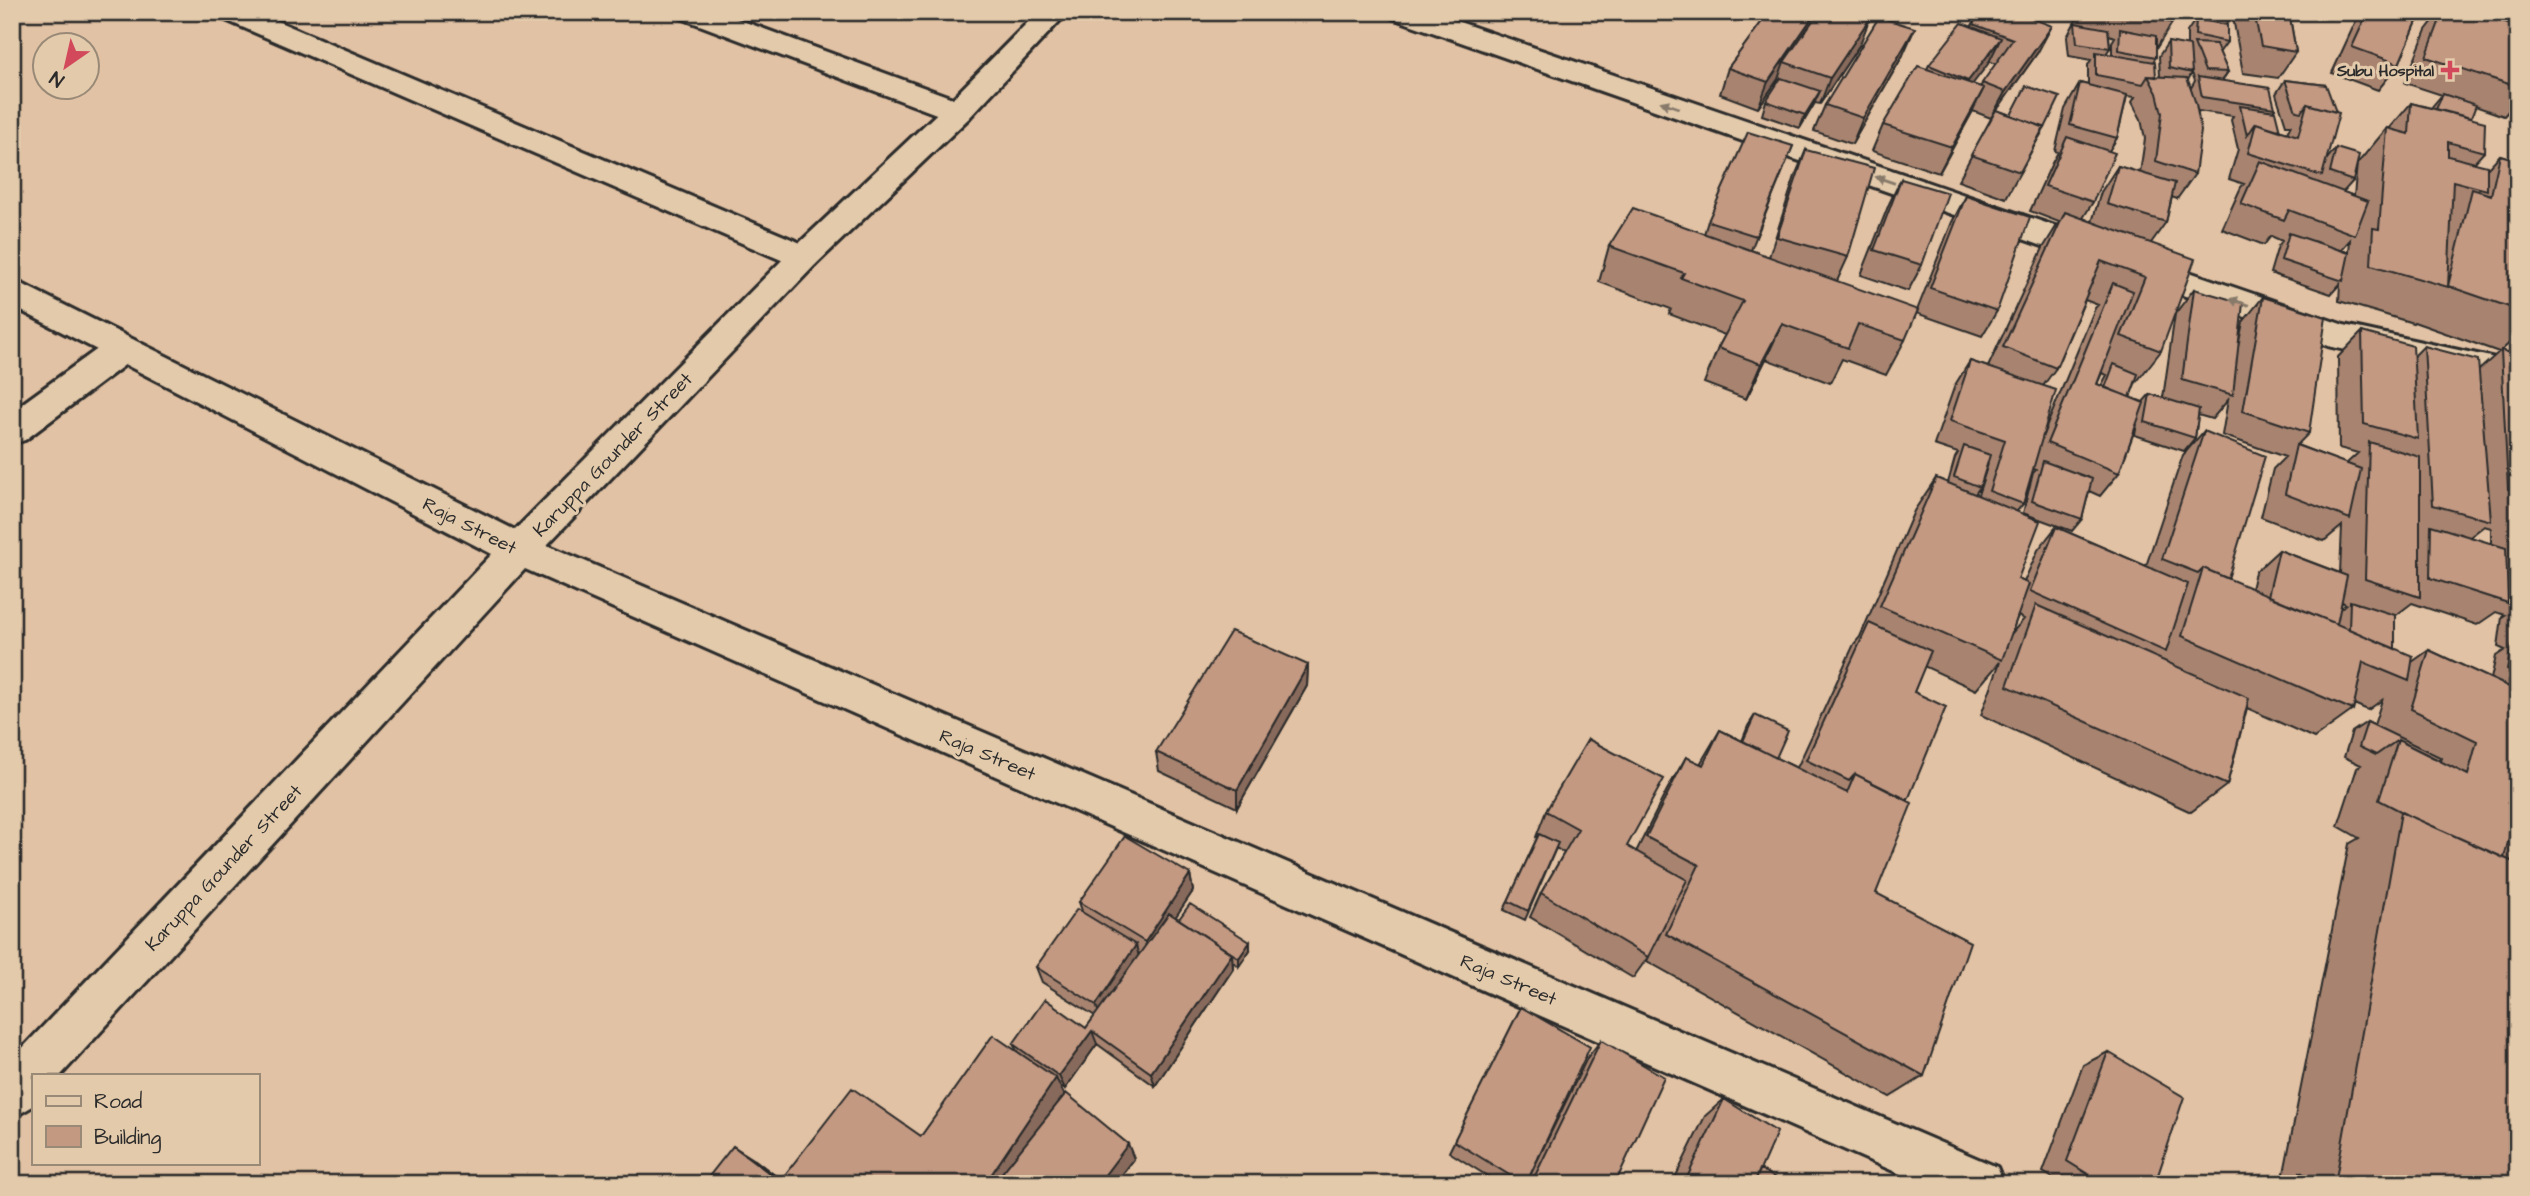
<svg xmlns="http://www.w3.org/2000/svg" width="2530" height="1196" viewBox="0 0 2530 1196" font-family="'Architects Daughter',sans-serif">
  <style>
    .lines { fill: none; stroke-linecap: round; stroke-linejoin: round }
    .street-casing { stroke: #2b2b2b; stroke-width: 6 }
    .secondary-casing { stroke: #2b2b2b; stroke-width: 6 }
    .street { fill: #e3caab; fill-rule: evenodd }
    .secondary { fill: #e3caab; fill-rule: evenodd }
    .wall { fill: #a88470; stroke: #2b2b2b; stroke-width: 2; fill-rule: evenodd }
    .shaded-wall { fill: #886b5b; stroke: #2b2b2b; stroke-width: 2 }
    .building { fill: #c39982; stroke: #2b2b2b; stroke-width: 2 }
    .oneway { fill: #877a6b }
    .poi-dot { fill: #d1495b; stroke: #e3caab; stroke-width: 2.5 }
    .labels { text-anchor: middle; stroke-width: 6; stroke-linejoin: round; paint-order: stroke }
    .far-poi-label { font-size: 16px; font-weight: bold; fill: #2b2b2b; stroke: #e3caab; text-anchor: end }
    .street-label { font-size: 19px; fill: #2b2b2b; stroke: #e3caab }
  </style>
  <rect width="100%" height="100%" fill="#e2c2a4"/>
  <filter id="ink" filterUnits="userSpaceOnUse"><feTurbulence type="fractalNoise" baseFrequency=".0143" numOctaves="2"/><feDisplacementMap in="SourceGraphic" scale="14" xChannelSelector="R" yChannelSelector="G"/><feConvolveMatrix kernelMatrix="1 2 1 2 8 2 1 2 1" color-interpolation-filters="sRGB"/></filter>
  <g filter="url(#ink)">
    <g class="lines">
      <defs>
        <path id="street" d="M217 12H256L815 249 820 257 815 265 804 268 793 265 221 18Z
          M677 12H718L969 104 973 111 969 118 958 121 947 118 681 18Z
          M122 336 134 340 139 349 134 358 25 440 12 444V411L110 340Z"/>
        <path id="secondary" d="M1038 12H1068L969 118 815 265 547 545 1997 1167 2004 1184H1923L525 569 61 1075H33V1106L12 1118V1059L492 554 12 306V279L515 530 793 249 947 104Z
          M1388 12H1430L2344 325 2518 363V389L2328 346 1392 18Z"/>
      </defs>
      <use href="#street" class="street-casing"/>
      <use href="#secondary" class="secondary-casing"/>
      <use href="#street" class="street"/>
      <use href="#secondary" class="secondary"/>
    </g>
    <path class="wall" d="M1769 12H1863L1861 15 1860 44 1820 104 1815 103 1800 128 1762 115 1766 101 1776 86 1778 79 1758 108 1720 94 1728 68Z
      M1981 12 2038 52 1997 110 2045 128 2037 141 2006 198 1958 181 1992 117 1991 118 1973 111 1939 173 1872 151 1883 125 1927 69 1929 65 1971 27ZM1989 61 1996 64 1980 87 1972 84Z
      M2080 12H2176L2172 23 2156 49V57L2153 62 2156 77H2160L2159 56 2168 42 2187 46V32L2195 20V12H2231V16L2225 25 2227 42 2219 53 2228 72 2222 81 2275 108 2273 111 2280 131 2287 133 2291 125H2286L2276 94 2285 80 2326 85V160L2336 148 2353 181 2343 192 2354 196 2357 164 2387 128H2390L2411 103 2431 108 2442 95 2405 83 2426 30 2440 12H2473L2518 87V100L2504 116 2475 106 2471 118 2484 152 2474 163 2487 169 2500 155 2517 160 2518 150V335L2501 351 2518 355V1184H2264L2283 1178 2349 844 2359 838 2338 826 2357 768 2361 765 2344 757 2352 732 2367 722 2374 725 2382 700 2368 710 2354 704 2353 710 2314 738 2247 708 2227 785 2191 812 1981 715 2000 662 1976 690 1924 666 1914 692 1908 800 1876 893 1924 1076 1890 1097 1647 961 1669 915 1648 957 1633 978 1530 917 1541 893 1564 853 1556 848 1525 920 1504 910 1537 838 1536 837 1546 811 1627 846 1636 852 1667 790 1686 757 1700 764 1720 730 1742 741 1748 726 1755 715 1776 758 1797 768 1854 644 1860 637 1914 511 1936 478 1948 483 1955 458 1958 453 1934 445 1955 385 1970 361 1988 367 2043 248 2059 222 2030 211 2052 163 2058 152 2055 151 2065 109 2080 83 2088 85V65L2091 60 2069 56 2067 37ZM2109 35 2115 37 2112 42V55L2106 54 2110 48ZM2192 73 2195 81 2191 88 2188 80ZM2127 96 2135 97 2132 102 2141 119 2145 139 2140 173 2118 166 2101 192 2092 222 2083 218 2093 202 2109 151 2117 138ZM2198 111 2233 116 2231 120 2238 149 2229 179 2244 184 2241 187 2222 229 2264 245 2271 236 2282 241 2278 246 2270 273 2331 294 2340 284 2339 301 2413 323 2414 322 2499 352 2479 370 2424 346 2414 356 2362 332 2338 357 2339 448 2358 453 2346 464 2297 445 2309 433 2263 297 2243 322 2238 347 2194 289 2175 314 2163 398 2150 394 2143 402 2130 397 2135 384 2161 351 2151 243 2166 222 2172 197 2177 199 2195 174ZM2350 240 2349 252 2341 250ZM2085 300 2098 305 2095 308 2043 435V386L2056 368ZM2102 373 2107 375 2101 386 2097 384ZM2228 400 2222 435 2285 457 2273 469 2261 517 2324 541 2342 526 2340 573 2279 550 2255 572 2251 589 2228 579 2204 431 2183 455 2146 566 2056 527 2038 550 2024 582 2018 579 2017 511 2023 504 2033 468 2036 470 2033 473 2023 513 2072 531 2082 519 2089 491 2100 496 2119 473 2137 424 2135 435 2184 451 2195 438 2198 415 2212 419ZM1988 464 1978 495 1975 494 1980 487ZM2484 526 2491 528V544L2470 537ZM2342 602 2346 604 2340 609ZM2412 603 2477 625 2496 612 2505 615 2502 617 2498 647 2505 650 2496 656 2491 679 2429 650 2412 662 2395 649V616ZM2018 616 2024 619 2011 634Z
      M2232 12H2289L2296 52 2278 78 2243 73Z
      M2305 12H2335L2330 19Z
      M2360 12H2421L2399 64 2378 90 2332 73Z
      M1903 55 1852 144 1814 131 1825 105Z
      M2518 109V124L2512 121Z
      M1793 146 1751 250 1769 257 1795 176 1806 150 1848 257 1837 281 1905 340 1886 375 1842 359 1830 383 1766 359 1746 399 1704 383 1718 348 1725 335 1669 314 1671 309 1599 282 1609 246 1704 234 1708 221Z
      M1901 179 1922 265 1908 291 1861 275 1889 204Z
      M1966 196 1997 311 1982 336 1916 313 1952 222Z
      M1308 665 1307 686 1237 808 1159 771 1156 752Z
      M1190 874 1193 891 1175 917 1250 950 1239 966 1233 962V969L1155 1086 1097 1044 1065 1089 1059 1085 1064 1094 1128 1144 1134 1159 1115 1184H703L755 1160 781 1180 921 1136 1017 1051 1013 1044 1086 1028 1095 1016 1042 982 1036 967 1082 911 1079 902Z
      M1521 1007 1526 1184H1500L1449 1152Z
      M1601 1040 1615 1184H1526L1587 1058Z
      M2108 1052 2155 1184H2063L2043 1172 2083 1065Z
      M1724 1099 1760 1169 1785 1184H1672L1705 1116Z"/>
    <path class="shaded-wall" d="M1816 12H1824L1784 62 1778 79 1758 108 1768 82Z
      M1870 18 1860 44 1820 104 1830 78Z
      M2052 26 2038 52 1991 118 2005 92Z
      M1915 28 1903 55 1852 144 1863 118Z
      M2001 38 1988 64 1955 107 1968 81Z
      M1984 88 1971 114 1939 173 1952 147Z
      M1820 91 1814 104 1800 128 1805 115Z
      M1782 324 1766 359 1746 399 1761 364Z
      M1308 665 1307 686 1237 808V790Z
      M1190 874 1193 891 1148 958 1145 942Z
      M1250 942V950L1239 966V958Z
      M1136 945 1140 961 1101 1019 1096 1005Z
      M1232 954 1233 969 1155 1086 1151 1073Z
      M1092 1031 1097 1044 1065 1089 1059 1076Z
      M1056 1078 1065 1096 1006 1184H985Z
      M1128 1144 1134 1159 1115 1184H1098Z
      M733 1146 755 1160 786 1184H784Z"/>
    <path class="building" d="M1769 12H1816L1768 82 1728 68Z
      M1819 12H1856L1870 18 1830 78 1784 62Z
      M1981 12H2016L2052 26 2005 92 1982 83 2013 39 1973 24Z
      M2135 12H2176L2172 23Z
      M2210 12H2231V16Z
      M2254 12H2289L2296 52 2261 46Z
      M2368 12H2421L2399 64 2352 47Z
      M2443 12H2473L2518 26V87L2426 57Z
      M1879 17 1915 28 1863 118 1825 105Z
      M2196 19 2227 25V42L2195 35Z
      M1962 23 2001 38 1968 81 1929 65Z
      M2075 23 2108 29 2110 48 2077 43Z
      M2120 29 2156 36V57L2119 50Z
      M2168 42 2190 46 2192 73 2169 68Z
      M2194 43 2216 44 2228 72 2205 71Z
      M2096 52 2155 62 2156 77 2148 76 2143 84 2096 75Z
      M1918 66 1984 88 1952 147 1883 125Z
      M2148 76 2187 78 2196 104 2201 131 2195 174 2156 161 2162 113 2157 93Z
      M2198 77 2270 88 2275 108 2202 97Z
      M1781 78 1820 91 1805 115 1766 101Z
      M2285 80 2326 85 2336 112 2307 104 2301 112 2296 111Z
      M2080 83 2127 95 2117 138 2070 125Z
      M2026 86 2060 97 2045 128 2011 115Z
      M2443 94 2476 105 2471 118 2436 109Z
      M2411 103 2485 122 2484 152 2448 142V156L2487 166V190L2453 181 2448 287 2371 265 2373 228 2379 229 2387 128 2409 134Z
      M2307 104 2339 113 2322 176 2248 153 2256 123 2298 136Z
      M2240 106 2275 111 2280 131 2256 123 2247 136Z
      M1996 110 2044 127 2020 172 1971 155Z
      M1748 132 1793 146 1756 236 1708 221Z
      M2067 137 2115 153 2093 202 2045 186Z
      M2336 148 2359 155 2353 181 2330 173Z
      M1806 150 1874 168 1848 257 1777 237Z
      M2500 155 2518 160V310L2448 286 2472 189 2491 195Z
      M2260 161 2368 201 2355 235 2289 210 2284 220 2241 204Z
      M2118 166 2175 183 2166 222 2107 204Z
      M1901 179 1948 193 1922 265 1874 250Z
      M1966 196 2030 217 1997 311 1930 288Z
      M1633 208 1918 310 1905 340 1858 324 1848 348 1782 324 1761 364 1718 348 1743 301 1681 278 1684 273 1609 246Z
      M2065 212 2195 259 2161 351 2121 336 2145 277 2101 261 2056 368 2003 347Z
      M2289 233 2349 253 2343 281 2281 260Z
      M2113 283 2133 291 2097 384 2144 403 2119 473 2047 443Z
      M2194 289 2243 303 2233 395 2182 380Z
      M2263 297 2326 317 2309 433 2243 411Z
      M2362 332 2413 346 2418 439 2364 424Z
      M2424 346 2478 360 2491 521 2433 505Z
      M2501 350 2518 355V492L2508 489Z
      M1970 361 2056 390 2023 504 1989 491 2005 440 1950 421Z
      M2114 364 2138 374 2130 397 2105 388Z
      M2150 394 2199 409 2195 438 2145 422Z
      M2204 431 2265 456 2228 579 2203 568 2198 573 2162 559Z
      M2369 442 2420 457V597L2365 579Z
      M2296 445 2361 469 2350 519 2285 494Z
      M1964 446 1990 455 1980 487 1954 477Z
      M2043 461 2092 479 2082 519 2032 501Z
      M1936 478 2040 521 2018 579 2029 584 2002 660 1880 606Z
      M2431 525 2506 548 2508 603 2430 578Z
      M2056 527 2188 584 2166 652 2030 591Z
      M2279 550 2347 576 2337 624 2268 596Z
      M2203 568 2413 656 2409 681 2363 662 2353 710 2182 636Z
      M2350 601 2395 615V649L2349 629Z
      M2036 605 2249 698 2227 785 2007 686Z
      M1869 623 1931 651 1914 692 1946 707 1908 800 1855 774 1849 781 1806 760Z
      M1231 631 1308 665 1237 790 1156 752Z
      M2512 645 2518 648V674L2507 669Z
      M2429 650 2518 691V802L2504 858 2410 816 2379 800 2398 740 2468 775 2477 741 2411 709Z
      M1755 715 1788 731 1776 758 1743 741Z
      M2367 722 2442 758 2441 761 2398 740 2376 755 2359 747Z
      M1720 730 1847 793 1855 774 1912 803 1876 893 1970 942 1924 1076 1666 934 1699 865 1646 837 1686 757 1703 765Z
      M1588 739 1664 779 1627 846 1687 880 1648 957 1541 893 1578 829 1546 811Z
      M2401 812 2518 864V1184H2335Z
      M1539 834 1558 843 1528 911 1508 901Z
      M1125 836 1190 874 1145 942 1079 902Z
      M1190 904 1250 942 1239 958 1179 919Z
      M1077 909 1136 945 1096 1005 1036 967Z
      M1169 913 1232 954 1151 1073 1092 1031 1059 1076 1013 1044 1045 999 1086 1028Z
      M1521 1007 1590 1047 1526 1184H1524L1454 1141Z
      M993 1035 1056 1078 985 1184H703L733 1146 780 1181 852 1088 921 1136Z
      M1601 1040 1664 1077 1615 1184H1531Z
      M2108 1052 2184 1097 2155 1184H2104L2067 1161Z
      M1066 1093 1128 1144 1098 1184H993Z
      M1724 1099 1777 1132 1754 1184H1684Z
      M1760 1169 1785 1184H1754Z
      M2300 1172 2322 1184H2298Z
      M1835 1180 1843 1184H1834Z"/>
    <defs><path id="oneway-solid" d="M-6-.8H1V-3.2L6.5 0L1 3.2V.8H-6Z" transform="scale(1.75)"/></defs>
    <g class="oneway">
      <use href="#oneway-solid" transform="translate(1670 105) rotate(-161)"/>
      <use href="#oneway-solid" transform="translate(1885 180) rotate(-161)"/>
      <use href="#oneway-solid" transform="translate(2239 302) rotate(-161)"/>
    </g>
  </g>
  <path class="poi-dot" d="M2446.5 59.5h7v7h7v7h-7v7h-7v-7h-7v-7h7z"/>
  <g class="labels">
    <g class="far-poi-label">
      <text x="2434" y="76">Subu Hospital</text>
    </g>
    <g class="street-label">
      <text transform="translate(612 454) rotate(-46)" y="7">Karuppa Gounder Street</text>
      <text transform="translate(470 525) rotate(27)" y="7">Raja Street</text>
      <text transform="translate(988 754) rotate(23)" y="7">Raja Street</text>
      <text transform="translate(223 867) rotate(-47)" y="7">Karuppa Gounder Street</text>
      <text transform="translate(1509 979) rotate(23)" y="7">Raja Street</text>
    </g>
  </g>
  <rect width="2530" height="1196" fill="none" stroke="#e3caab" stroke-width="42"/>
  <rect x="21" y="21" width="2488" height="1154" fill="none" stroke="#2b2b2b" stroke-width="2.5" filter="url(#ink)"/>
  <rect x="32" y="1074" width="228" height="91" fill="#e3caab" stroke="#998a78" stroke-width="2"/>
  <rect x="46" y="1096" width="35" height="10" fill="#e3caab" stroke="#998a78" stroke-width="2"/>
  <text x="94" y="1108" font-size="21" fill="#2b2b2b">Road</text>
  <rect x="46" y="1126" width="35" height="21" fill="#c39982" stroke="#998a78" stroke-width="2"/>
  <text x="94" y="1144" font-size="21" fill="#2b2b2b">Building</text>
  <g transform="translate(66 66) rotate(214)"><circle r="33" fill="#e3caab" stroke="#998a78" stroke-width="2"/>
  <path d="M0-5L12 26L0 18L-12 26Z" fill="#d1495b"/>
  <text y="-10" font-size="19" font-weight="bold" text-anchor="middle" fill="#2b2b2b">N</text>
  </g>
</svg>
